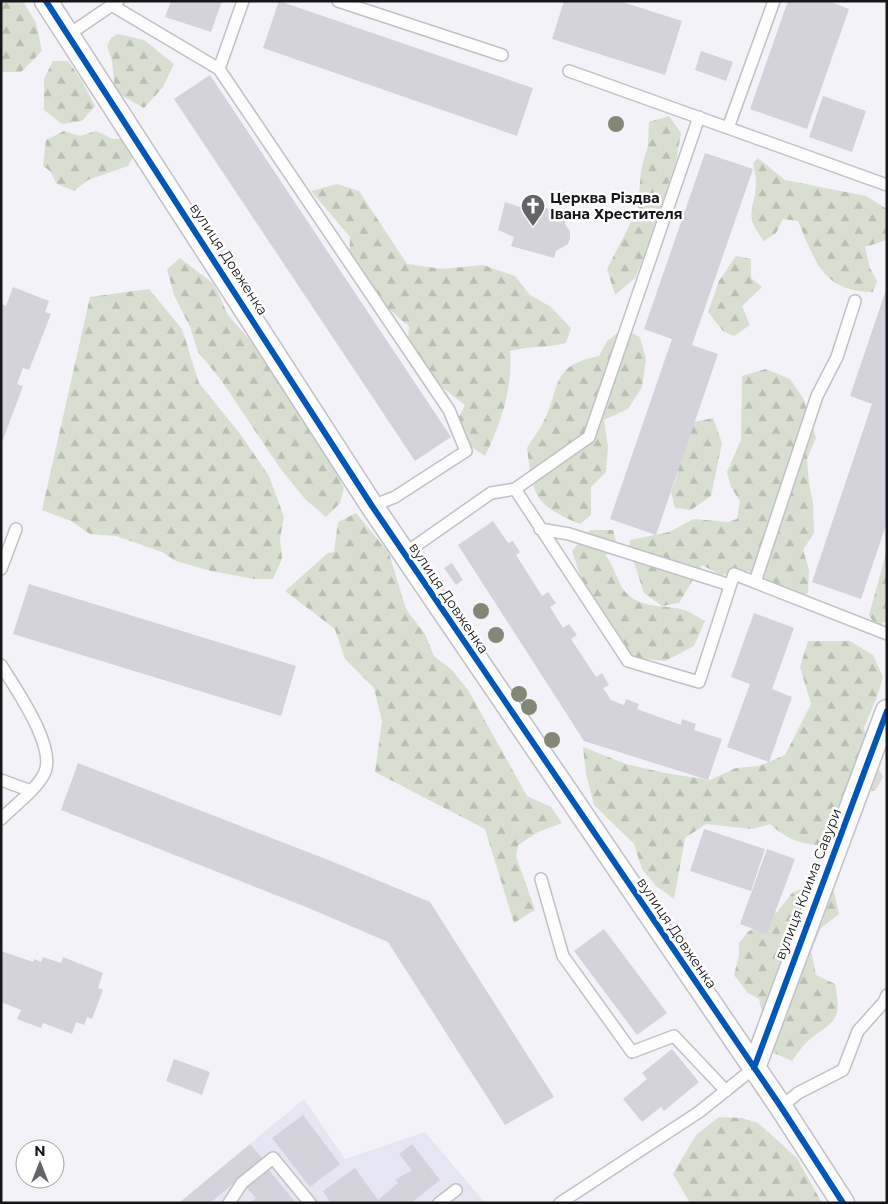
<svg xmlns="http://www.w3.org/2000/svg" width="888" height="1204" viewBox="0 0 888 1204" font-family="Montserrat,sans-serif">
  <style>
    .built { fill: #e6e5f2 }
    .forest { fill: url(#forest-firs) }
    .building { fill: #d4d3dc }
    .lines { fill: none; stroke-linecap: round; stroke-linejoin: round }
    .lane-casing { stroke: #c1c1c6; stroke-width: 14 }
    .street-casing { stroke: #c1c1c6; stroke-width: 25 }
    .lane { stroke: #fdfdfe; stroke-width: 11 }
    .street { stroke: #fdfdfe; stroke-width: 22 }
    .cycleway-casing { stroke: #fff; stroke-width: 9 }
    .cycleway { stroke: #0057b8; stroke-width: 6 }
    .tree { fill: #828875 }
    .labels { text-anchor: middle; stroke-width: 5; stroke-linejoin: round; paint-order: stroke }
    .poi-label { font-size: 14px; font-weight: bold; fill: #17171b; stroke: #fff; text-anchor: start }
    .street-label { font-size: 14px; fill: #17171b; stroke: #fff }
  </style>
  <defs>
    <pattern id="forest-firs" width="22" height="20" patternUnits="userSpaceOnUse" patternTransform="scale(1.25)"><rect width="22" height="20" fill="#d8dfd0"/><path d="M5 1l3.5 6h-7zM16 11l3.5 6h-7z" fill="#b9bfb2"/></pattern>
  </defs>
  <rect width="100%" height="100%" fill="#f2f2f8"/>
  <path class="built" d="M304 1099 345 1159 425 1132 485 1203H179Z"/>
  <path class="forest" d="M1 1H23L36 23 42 51 21 72H1Z
    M118 34 144 40 174 64 163 87 144 108 115 92 112 61 107 46 111 38Z
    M53 61H68L81 79 95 106 82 121 62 124 44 110V79Z
    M669 116 681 133 676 162 644 256 635 278 615 295 607 269 638 209 641 170 648 145 649 122Z
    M64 131 80 136 96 131 113 139 130 138 138 148 128 166 88 180 74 191 57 184 50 171 43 166 46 140Z
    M758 158 785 180 866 196 887 209V240L865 247 870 268 877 281 873 292C823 292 815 261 798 221L783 219 776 233 764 241C742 213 755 212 756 183 756 176 754 169 753 163Z
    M337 184 359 191 407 264 442 269 483 265 515 276 530 295 551 307 571 328 566 343C546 348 530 346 510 351 513 389 501 423 485 456L467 444 458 419 465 405 426 375 407 356 409 326C397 318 353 274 350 260 349 253 350 244 350 237L311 191Z
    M736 256 751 259V278L762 287 742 306 750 325 734 336 723 331 708 312 719 281Z
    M180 258 214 284 228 315 255 346 294 402 311 432 327 454 344 488 340 503 326 517 305 499 280 468 221 380 198 352 190 327 174 295 167 269Z
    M149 289 182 329 199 383 241 435 269 476 284 517 280 538 282 559 273 579H254L211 571 176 561 162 552 116 536 90 534 71 521 42 510 90 297Z
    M623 329 640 337 646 359 642 387 628 409 604 420 608 447 606 472 591 487V515L580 524C534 505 533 496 527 448 531 440 538 433 542 425 562 388 548 366 599 356L607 341Z
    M766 369 790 379 803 398 816 438 807 459 809 484 813 502 814 533 803 550 809 570 808 593 789 601 759 581 749 571 721 575 702 565 679 603 662 606 644 593 629 547 630 540 669 532 694 519 728 522 737 519 740 501 731 487 727 472 741 440 742 376Z
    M713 418 722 443 711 496 691 510 675 508 671 492 677 476 681 441 690 423Z
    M356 513 389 553 406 609 425 634 434 656 452 670 468 690 527 796 551 807 562 823 538 832 518 845 516 856 535 910 514 923 485 829 375 772 382 721 374 688 345 659 335 629 285 591 328 553 334 552 338 522Z
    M590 530H613L618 548 605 555C614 565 616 578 623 589 636 608 660 605 680 609 688 610 697 617 705 621L694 646 665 661 635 658 614 642 586 593 572 551Z
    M887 550V621L876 626 869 615Z
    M808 641H850L873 655 883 677 877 697 864 728 872 756 883 777 875 791 859 789C840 805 830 822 819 845 798 844 786 838 770 824L752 829 706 824 685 838 674 899 656 886 642 869 634 844 594 805 586 774 583 747 626 764 665 773 710 780 736 768 759 766 785 755 811 704 800 667Z
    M816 882 834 892 839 914 821 928 811 951 816 975 835 984C842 1019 836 1020 810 1039 803 1045 797 1054 792 1061L772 1052 759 999 748 993 734 975 739 956V943L748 932 778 911 792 893Z
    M719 1117 742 1118 758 1123 797 1158 822 1203H690L673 1174 696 1135Z"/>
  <path class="building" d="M171 1H222L211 32 165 17Z
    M279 1 533 88 517 136 263 48Z
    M564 1H619L682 21 665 75 552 39Z
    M788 1H829L849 9 807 129 750 109Z
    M701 51 733 62 726 81 695 70Z
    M210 75 451 437 415 461 174 99Z
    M823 96 866 111 852 152 809 137Z
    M705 153 753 169 692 345 718 354 656 535 610 519 672 339 644 329Z
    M525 200 568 216 565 224 570 231V238L568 244 556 251 554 258 511 246 514 237 498 230 505 202 523 208Z
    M13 287 49 301 45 312 51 314 29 370 23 368 17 384 23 386 1 445V306L2 304 6 306Z
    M887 287V522L861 599 812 582 872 404 850 396Z
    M493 521 508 543 513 541 520 552 516 555 542 596 548 592 556 603 550 607 563 628 569 624 577 635 571 639 596 677 602 673 609 685 603 688 611 700 624 705 626 699 639 704 637 709 681 725 682 719 696 724 694 730 722 739 708 780 584 741 458 545Z
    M452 563 463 580 456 585 444 568Z
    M29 584 296 666 281 716 13 634Z
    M754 613 794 628 772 689 792 697 769 762 727 747 750 684 731 677Z
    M78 763 331 861 430 902 554 1097 505 1125 388 942 311 909 61 810Z
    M704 829 765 849 751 891 690 871Z
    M767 849 795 859 767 934 740 924Z
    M604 929 667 1013 637 1035 574 951Z
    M1 951 33 962 34 959 41 962 43 957 61 963 63 957 103 973 98 988 103 990 92 1019 87 1017 84 1025 76 1022 72 1034 43 1023 41 1028 17 1019 21 1010 1 1002Z
    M672 1049 699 1082 664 1111 661 1107 642 1122 623 1099 647 1079 642 1073Z
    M174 1059 210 1072 202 1095 166 1081Z
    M303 1115 340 1164 310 1187 272 1138Z
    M250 1144 263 1159 210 1203H179Z
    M412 1144 440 1180 411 1203H331L323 1191 355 1168 378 1200 398 1183 395 1180 412 1170 399 1154Z
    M268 1169 296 1203H250L256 1198 246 1187Z"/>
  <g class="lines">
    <defs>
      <path id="lane" d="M338 1 502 55
        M113 6 219 69 243 1
        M68 35 118 1
        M219 69 449 410 466 451 395 497 372 506
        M569 71 887 185
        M728 128 774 1
        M515 489 589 437 699 117
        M540 529 569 534 730 585
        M404 554 491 493 515 489 628 661 699 682 734 574 887 634
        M1 569 16 529
        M755 582 817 396 837 357 855 301
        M1 665C15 688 58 748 44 774 35 791 15 805 1 819
        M1 780 31 791
        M541 879 563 956 632 1052 674 1036 726 1091
        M781 1107 798 1093 843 1070 858 1031 884 1002 887 995
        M229 1203 242 1183 273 1158 310 1203
        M439 1203 456 1190
        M560 1203 699 1112 754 1068"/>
      <path id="street" d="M46 1 372 506 781 1107 843 1203
        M754 1068 887 711"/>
    </defs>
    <use href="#lane" class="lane-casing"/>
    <use href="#street" class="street-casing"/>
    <use href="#lane" class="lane"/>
    <use href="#street" class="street"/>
    <defs>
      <path id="cycleway" d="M46 1 372 506 781 1107 843 1203
        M754 1068 887 711"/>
    </defs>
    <use href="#cycleway" class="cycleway-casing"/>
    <use href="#cycleway" class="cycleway"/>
  </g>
  <g class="tree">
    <circle cx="616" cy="124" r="8"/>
    <circle cx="481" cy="611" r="8"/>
    <circle cx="496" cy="635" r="8"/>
    <circle cx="519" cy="694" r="8"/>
    <circle cx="529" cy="707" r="8"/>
    <circle cx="552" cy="740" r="8"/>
  </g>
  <defs>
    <symbol id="church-pin" viewBox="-11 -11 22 30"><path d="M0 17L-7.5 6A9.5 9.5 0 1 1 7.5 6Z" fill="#646468" stroke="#fff"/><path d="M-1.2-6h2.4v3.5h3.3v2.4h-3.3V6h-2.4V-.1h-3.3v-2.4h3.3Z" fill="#fff"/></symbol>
  </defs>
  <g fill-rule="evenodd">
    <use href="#church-pin" x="519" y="192" width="28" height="38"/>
  </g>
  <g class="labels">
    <g class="poi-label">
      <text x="550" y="203">Церква Різдва<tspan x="550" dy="16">Івана Хрестителя</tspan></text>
    </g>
    <g class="street-label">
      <text transform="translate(229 259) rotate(57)" y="5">вулиця Довженка</text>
      <text transform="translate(449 598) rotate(56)" y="5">вулиця Довженка</text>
      <text transform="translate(808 884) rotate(-69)" y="5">вулиця Клима Савури</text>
      <text transform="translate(677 933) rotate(56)" y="5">вулиця Довженка</text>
    </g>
  </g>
  <rect width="888" height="1204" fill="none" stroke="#17171b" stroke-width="5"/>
  <g transform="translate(40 1164)"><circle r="24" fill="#ffffff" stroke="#a2a2a4"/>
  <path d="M0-4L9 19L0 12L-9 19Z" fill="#646468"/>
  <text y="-8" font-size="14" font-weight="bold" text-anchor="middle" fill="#17171b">N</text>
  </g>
</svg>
